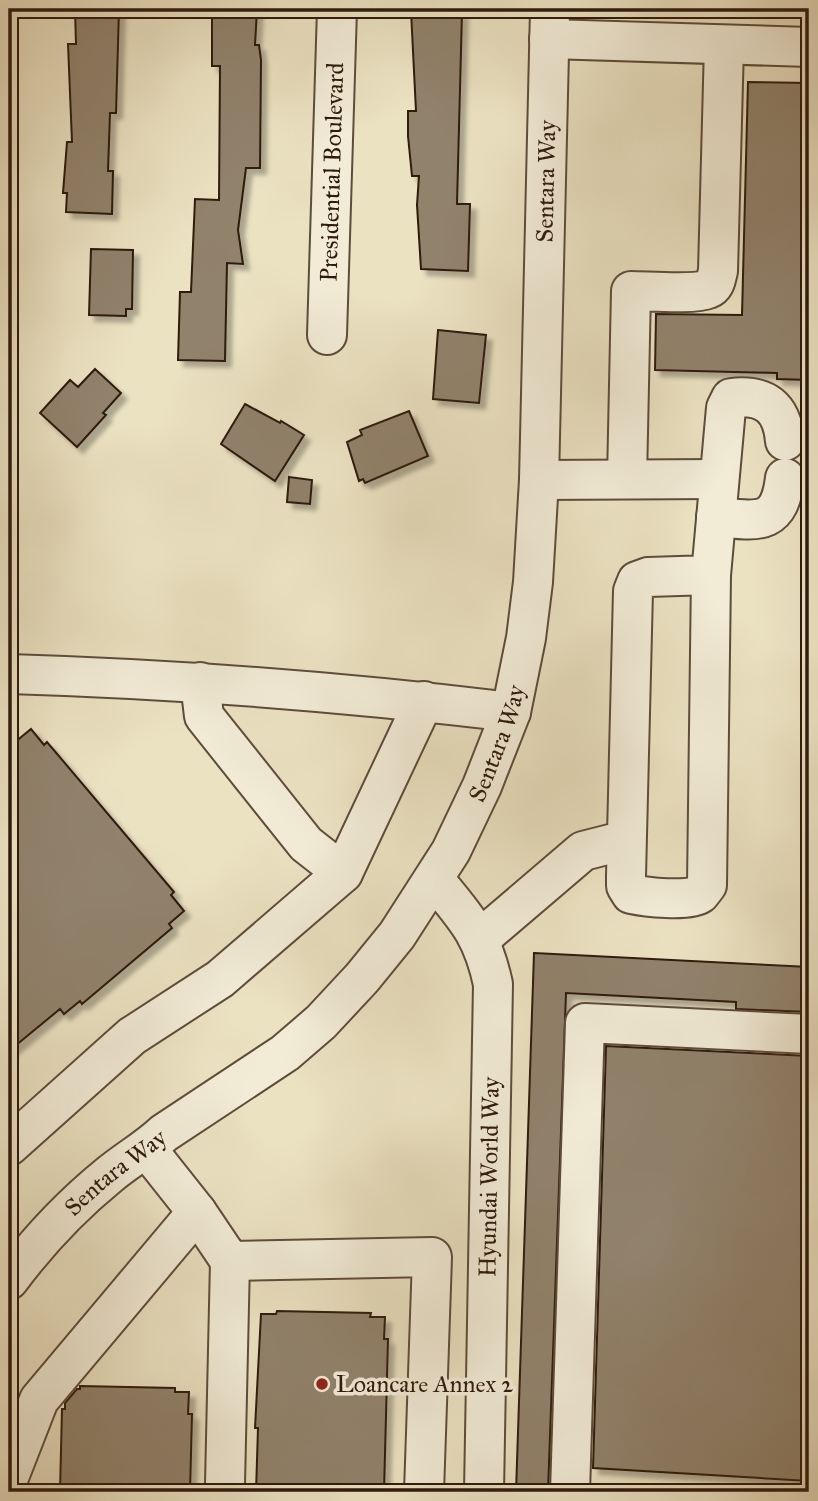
<svg xmlns="http://www.w3.org/2000/svg" width="818" height="1501" viewBox="0 0 818 1501" font-family="'IM FELL Great Primer',serif">
  <style>
    .building { fill: #91826c; stroke: #2f1a0e; stroke-width: 2; filter: url(#shadow) }
    .lines { fill: none; stroke-linecap: round; stroke-linejoin: round }
    .minor-casing { stroke: #5e4c3b; stroke-width: 42 }
    .minor { stroke: #f2ecd7; stroke-width: 38 }
    .poi-dot { fill: #8f2418; stroke: #f2ecd7; stroke-width: 2.5 }
    .labels { text-anchor: middle; stroke-width: 7; stroke-linejoin: round; paint-order: stroke }
    .street-label { font-size: 24px; fill: #2f1a0e; stroke: #f2ecd7 }
    .poi-label { font-size: 24px; fill: #2f1a0e; stroke: #f2ecd7; text-anchor: start }
  </style>
  <defs>
    <filter id="shadow"><feDropShadow dx="6" dy="6" stdDeviation="2" flood-color="#0004"/></filter>
  </defs>
  <rect width="100%" height="100%" fill="#ebe2c2"/>
  <filter id="stains"><feTurbulence type="fractalNoise" baseFrequency=".00286" numOctaves="4"/><feColorMatrix values="0 0 0 0 .2 0 0 0 0 .09 0 0 0 0 .02 0 0 0 .5 -.17"/></filter>
  <radialGradient id="worn" r=".72"><stop offset=".6" stop-color="#630" stop-opacity="0"/><stop offset="1" stop-color="#630" stop-opacity=".3"/></radialGradient>
  <path class="building" d="M75 9H119L116 113H110L108 171H113L112 214 66 212 67 193H63L67 142H72L68 44H76Z
    M212 9H257L255 45H259L261 60 260 168H246L238 230 243 264 227 263 225 361 178 360 180 292H191L195 199 219 200 220 66H212Z
    M411 11 462 12 457 204H470L468 271 421 269 417 205 419 176H412L408 136V111H416Z
    M748 82 809 83V380L777 379V373L655 370 656 314 742 315Z
    M91 249 133 250 132 309H126V316L89 315Z
    M438 330 486 335 479 403 433 399Z
    M95 369 121 393 103 413 106 415 77 447 40 413 70 380 78 387Z
    M245 404 280 423 281 421 304 435 275 481 221 444Z
    M409 411 428 456 365 483 363 479 359 481 347 442 362 435 360 430Z
    M289 477 312 480 310 504 287 502Z
    M31 729 44 745 47 742 174 892 171 895 184 911 169 924 172 928 82 1004 80 1001 64 1014 60 1009 9 1051V747Z
    M534 953 809 967V1012L736 1009V1002L566 993 548 1492H516Z
    M606 1046 809 1056V1481L593 1468Z
    M277 1311 371 1313 370 1317H385L384 1339H388L384 1492H256L258 1428H255L261 1314H276Z
    M80 1386 175 1388V1392H189L188 1414H192L190 1492H60L62 1409H65V1403L77 1389H80Z"/>
  <g class="lines">
    <defs>
      <g id="minor">
        <path d="M549 39 809 47"/>
        <path id="s1" d="M327 335 337 9"/>
        <path d="M627 479 631 291C648 291 694 295 708 289 716 286 716 278 718 271L724 45"/>
        <path d="M539 480 718 479"/>
        <path d="M716 517C758 521 779 527 785 478"/>
        <path d="M711 575 648 577 637 581 633 591 626 876V886L631 894C645 897 689 902 700 894 701 893 707 885 707 885L711 575 726 408 731 398C765 394 782 407 785 441"/>
        <path d="M9 674C177 679 344 692 511 712"/>
        <path d="M200 682 204 716 306 844 343 873"/>
        <path d="M434 879C466 918 482 933 493 984L484 1492"/>
        <path d="M480 939 583 851 626 840"/>
        <path d="M9 1146 132 1036 220 979 343 873 424 701"/>
        <path d="M147 1149 197 1212 230 1261 432 1257 424 1492"/>
        <path id="s2" d="M9 1280C38 1241 71 1206 109 1175 127 1160 147 1149 164 1133L285 1053 321 1022 362 978 397 935 451 851 482 786 511 712 526 638 533 582 539 480 550 9"/>
        <path d="M9 1477 39 1400 197 1212"/>
        <path d="M225 1484 230 1261"/>
        <path d="M570 1492 585 1023 809 1034"/>
      </g>
    </defs>
    <use href="#minor" class="minor-casing"/>
    <use href="#minor" class="minor"/>
  </g>
  <circle class="poi-dot" cx="322" cy="1384" r="7"/>
  <g class="labels">
    <g class="street-label">
      <text dy="8" stroke="none"><textPath href="#s1" startOffset="163">Presidential Boulevard</textPath></text>
      <text dy="8" stroke="none"><textPath href="#s2" startOffset="1307">Sentara Way</textPath></text>
      <text dy="8" stroke="none"><textPath href="#s2" startOffset="740">Sentara Way</textPath></text>
      <text dy="8" stroke="none"><textPath href="#s2" startOffset="152">Sentara Way</textPath></text>
      <text transform="translate(489 1177) rotate(-89)" y="8">Hyundai World Way</text>
    </g>
    <g class="poi-label">
      <text x="336" y="1392">Loancare Annex 2</text>
    </g>
  </g>
  <rect width="818" height="1501" fill="none" stroke="#ebe2c2" stroke-width="35"/>
  <rect x="10" y="10" width="797" height="1480" fill="none" stroke="#2f1a0e" stroke-width="3.5"/>
  <rect x="18" y="18" width="783" height="1466" fill="none" stroke="#2f1a0e" stroke-width="2"/>
  <rect width="100%" height="100%" filter="url(#stains)"/>
  <rect width="100%" height="100%" fill="url(#worn)"/>
</svg>
